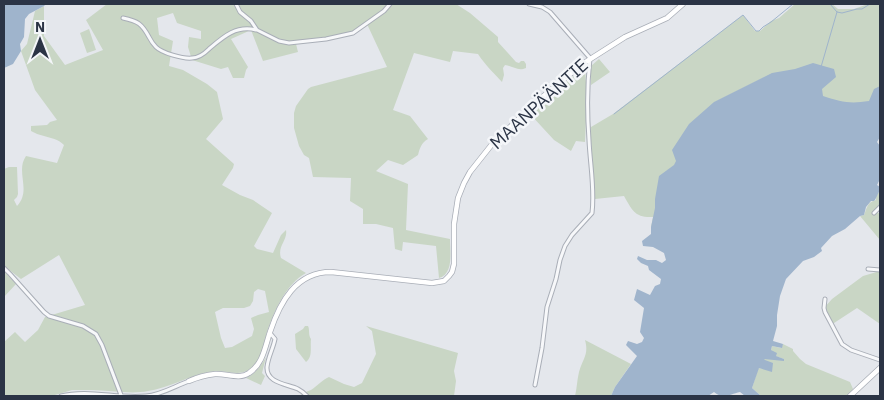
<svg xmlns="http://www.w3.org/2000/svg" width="884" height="400" viewBox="0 0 884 400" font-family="'IBM Plex Sans',sans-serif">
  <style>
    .green { fill: #c9d6c5; fill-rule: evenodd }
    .water { fill: #9fb4cc }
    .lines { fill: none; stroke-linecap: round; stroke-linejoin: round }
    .stream { stroke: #9fb4cc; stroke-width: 1 }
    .street-casing { stroke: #a9aeb7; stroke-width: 5 }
    .secondary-casing { stroke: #a9aeb7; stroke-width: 6 }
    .street { stroke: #f7f8fa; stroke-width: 3 }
    .secondary { stroke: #fff; stroke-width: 4.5 }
    .labels { text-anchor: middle; stroke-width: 5; stroke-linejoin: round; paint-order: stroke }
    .street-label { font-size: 18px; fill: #2b3445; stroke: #f4f6f9 }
  </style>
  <rect width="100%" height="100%" fill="#e4e7ec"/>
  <path class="green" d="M107 4H456L470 13 498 37V42L516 62 519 63 521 61H524L526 64V68C518 72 513 66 505 65L503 68 504 75 502 82C493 72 485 65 478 54L453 51 450 62 414 53 393 110 410 116 428 139C421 143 420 148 418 155L403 165 388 160 376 171 408 184 406 230 450 239C450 251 454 274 439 278L436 246 403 242 402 251 395 249 393 228 376 224H363V209L350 201 351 178 313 177 309 158 304 155 299 146 294 128V113L296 106 308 89 311 87 387 67 367 24 353 33 296 44 298 52 263 61 251 30 231 39 248 67 246 70 244 78H233L228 67 221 69 192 60 188 47 189 37 201 39V31L177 23 173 13 157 18 159 35 173 41 169 66 183 70 207 84 217 92 223 119 206 139 234 164 233 168 222 185 240 195 253 200 272 213 254 246 257 249 273 253 281 235 286 230C288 240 277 246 281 258L306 273C286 284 274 311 267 332 264 342 264 353 258 361 243 382 229 368 209 372 188 376 169 388 148 391 128 395 107 389 87 390 82 390 76 390 72 390 64 392 57 395 49 396 37 398 17 396 4 396V342L15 332 25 342 38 330 45 317 85 305 59 255 21 279 4 266V169L9 167H17L18 194 17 197 14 200 17 206C32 190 15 172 26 156L57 163 64 145C58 139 51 138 44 136 39 135 35 133 31 131V126L47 125 50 122 57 120 35 90 21 51 27 44 35 11 44 6V36L65 65 103 50 86 20ZM258 289 265 291 269 312 258 315 251 318 254 329 252 336 232 347 225 348 221 338 215 312 223 308H244L250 306 253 301 254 292Z
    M795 4H832L838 9H854L868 4H880V95L651 227 653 217C635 218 632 210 624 196L595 199 591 141V127L613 114 743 15 755 31H760L771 21 779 18Z
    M89 29 96 50 87 53 80 33Z
    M599 59 610 72 591 85V66Z
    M585 68 587 98 585 142 576 141 571 151 554 140 530 114 571 78Z
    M880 191V209L877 212 880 214V240L860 216 864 215C867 208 867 202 876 200V196Z
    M4 271 16 284 4 297Z
    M880 271V324L857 308 831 325 824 308 832 299 863 276Z
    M305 326H308C310 330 308 335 311 339 310 347 313 357 306 362L296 349 295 334 303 329Z
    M366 326 458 353 454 371 456 381 454 396H299C303 393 306 392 311 390 317 386 322 380 329 377L344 384 354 387 362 383 376 354 372 331Z
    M585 340 631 364 615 387 611 396H575C577 388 577 380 579 372 583 358 589 355 585 340Z
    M783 344 793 349V351L800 359 806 364 850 382 853 389 846 396H761L752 388 758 369 759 368 772 370V367L764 360V358L784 359 775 356 771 350 772 346 781 348Z
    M266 357 262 373 265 376 261 385 246 378C256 373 261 366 266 357Z"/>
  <path class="water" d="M4 4H46L44 6 29 14 25 19 24 37 20 44 21 51 13 64 4 68Z
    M813 63 834 69 836 77 822 89 823 96C841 102 850 104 869 101L874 89 880 86V137L877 142 880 146V179L877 185 880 187V191L879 192C877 195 876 199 874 201H871L866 207 864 215 860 216 845 229 832 236 821 248 822 251 814 257 803 261 786 279 780 296 777 315V326L773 341 783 344 782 348 772 346 771 350 777 353 776 356 784 359V361L764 359 765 360 773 363 772 372 759 368 752 388 761 396H745L740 392C730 394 724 400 714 392L708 396H611L615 387 637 356 626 345 628 341 637 344 642 342 644 338 640 332 644 308 634 300 637 289 650 295 655 286 660 284 661 279 649 270 648 266 641 263 637 259 638 256 647 260H656L662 263 666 260 664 253 653 247 643 246 642 241 651 234V227L655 208V199L659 176 674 165 676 161 672 150 689 124 714 102 772 73 795 69Z"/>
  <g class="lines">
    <path class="stream" d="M830 4 837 12 842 13 857 9H862L870 4
      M821 67 837 12
      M614 114 743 15 756 31H759L763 27 771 22 793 4"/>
    <defs>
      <path id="street" d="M236 4 240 12 251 21 257 30 279 41 289 43 326 39 353 33 384 11 390 4
        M529 4 542 7 550 12 590 58C587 85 587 113 589 140 590 164 595 189 592 213L572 235 565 246 560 260 556 279 547 307 542 348 535 385
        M123 18C138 21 142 24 149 37 151 41 153 44 156 47 162 53 183 59 192 58 199 58 204 54 209 49 223 37 236 25 256 30
        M874 213 880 207
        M4 268 10 274 44 312 49 316 83 326 96 334 102 345 121 395
        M868 269 880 270
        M825 299 824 308 825 312 842 344 851 350 880 360
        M270 333 275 339C273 349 268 357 267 367 266 383 287 384 298 389 302 391 304 393 307 396
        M61 396C89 389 117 399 146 396 161 395 175 386 189 381"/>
      <path id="secondary" d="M189 381C198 377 206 375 215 374 226 373 239 380 249 373 263 364 265 347 270 332 280 302 296 272 331 272L432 283 444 281 449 276 452 272 454 264V224L458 198 464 183 470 172 493 143 540 99 581 65 625 37 667 18 683 4
        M850 396 880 368"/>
    </defs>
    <use href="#street" class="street-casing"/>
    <use href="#secondary" class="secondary-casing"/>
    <use href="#street" class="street"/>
    <use href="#secondary" class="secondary"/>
  </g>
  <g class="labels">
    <g class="street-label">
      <text transform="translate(539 104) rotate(-42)" y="6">MAANPÄÄNTIE</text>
    </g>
  </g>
  <rect width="884" height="400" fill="none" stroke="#2b3445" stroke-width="10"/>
  <g transform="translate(40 40)" stroke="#f4f6f9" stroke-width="4" paint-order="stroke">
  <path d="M0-4L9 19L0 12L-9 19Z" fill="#2b3445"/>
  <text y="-8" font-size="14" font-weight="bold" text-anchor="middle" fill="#2b3445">N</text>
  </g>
</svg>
